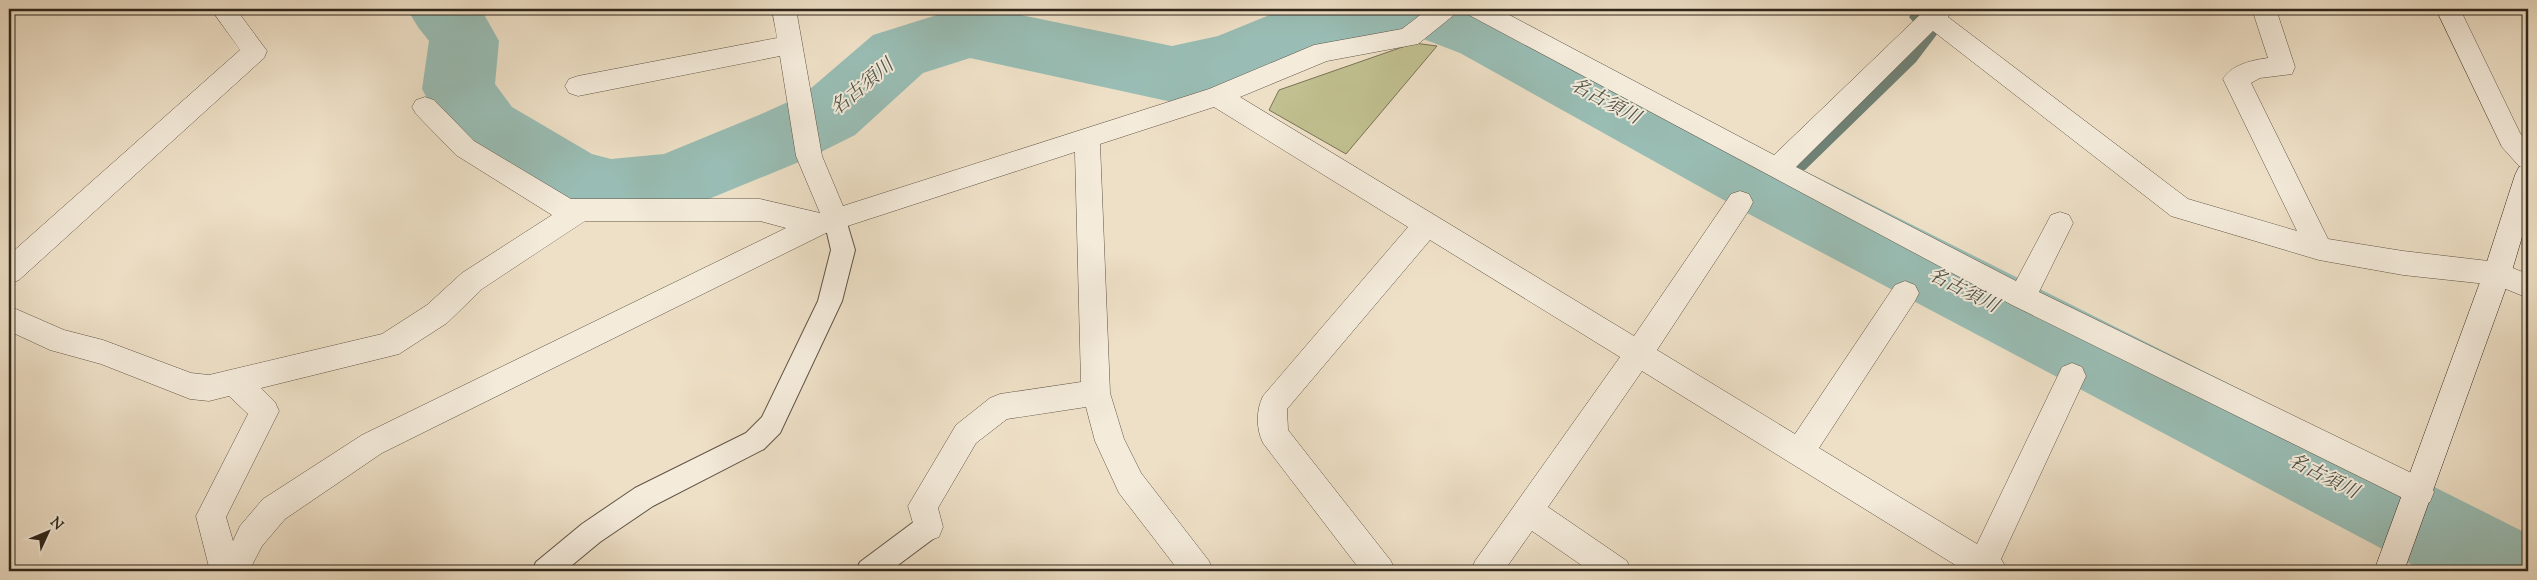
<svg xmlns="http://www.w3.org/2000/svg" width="2537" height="580" viewBox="0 0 2537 580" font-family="'Sorts Mill Goudy','Noto Serif JP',serif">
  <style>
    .green { fill: #c1c090; stroke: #787355 }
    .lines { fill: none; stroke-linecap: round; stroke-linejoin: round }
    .stream { fill: #6f8176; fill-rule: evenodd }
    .river { fill: #99bdb4; fill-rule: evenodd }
    .lane-casing { stroke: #5f5445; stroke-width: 2 }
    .street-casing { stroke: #5f5445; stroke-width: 1 }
    .secondary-casing { stroke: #2f261a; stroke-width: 1 }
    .lane { fill: #f4ebdb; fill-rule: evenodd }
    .street { fill: #f4ebdb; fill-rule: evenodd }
    .secondary { fill: #f4ebdb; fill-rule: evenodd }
    .labels { text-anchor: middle; stroke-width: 4; stroke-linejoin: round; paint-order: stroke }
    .water-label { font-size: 19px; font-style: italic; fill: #4f5348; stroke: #f4ebdb }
  </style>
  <rect width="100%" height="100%" fill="#eee0c7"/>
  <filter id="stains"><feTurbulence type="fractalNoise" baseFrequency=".004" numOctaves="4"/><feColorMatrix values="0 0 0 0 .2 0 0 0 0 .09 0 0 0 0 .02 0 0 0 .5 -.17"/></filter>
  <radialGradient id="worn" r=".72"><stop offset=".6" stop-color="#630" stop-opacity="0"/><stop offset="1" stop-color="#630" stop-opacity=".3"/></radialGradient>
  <path class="green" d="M1414 43 1437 46 1346 154 1269 110 1279 90Z"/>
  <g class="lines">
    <path class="stream" d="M1916 9H1929L1922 17 1937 34 1935 37 1916 62 1805 170H1795L1793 166 1795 162 1908 56 1924 34 1909 17Z"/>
    <path class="river" d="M407 9H481L499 41 495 84 512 107 592 154 611 159 664 154 759 115 803 95 873 35 956 9H991L1172 46 1218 36 1284 9H1492L1510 15 1801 169 2528 534V571H2424L1747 213 1460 53 1413 35 1316 53 1256 79 1172 102 970 58 923 73 855 135 811 157 670 215 611 221 543 200 460 149 433 109 422 89 429 41 418 27Z"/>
    <defs>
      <path id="lane" d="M836 210 844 213 855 250 842 301 780 433 764 449 653 506 600 542 565 571H532L536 562 582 524 635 488 746 433 762 417 818 301 831 250 824 220 828 213Z
        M928 515 937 518 941 527 937 536 890 571H856L860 562 919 518Z"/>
      <path id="street" d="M211 9H236L267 51 264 58 19 280 9 284V255L240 50Z
        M772 9H796L822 156 843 206 1209 89 1314 45 1402 29 1428 9H1457L1454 15 1418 44 1327 61 1240 97 1634 336 1731 194 1740 191 1749 194 1753 202 1749 210 1657 350 1795 434 1895 285 1905 281 1915 285 1919 293 1915 301 1819 448 1977 544 2062 367 2072 363 2082 367 2086 376 2001 559 2008 571H1965L1642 371 1548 507 1627 561 1631 571H1590L1532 531 1504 571H1471L1475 561 1620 357 1430 240 1287 409 1288 430 1391 561 1395 571H1361L1263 443C1256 429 1256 410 1263 396L1408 227 1214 107 1100 144 1110 393 1124 439 1141 473 1209 561 1213 571H1179L1119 493 1095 441 1086 407 1007 419 976 443 938 508 943 527 939 537 928 541 917 537 908 506 956 425 990 398 1000 394 1081 382 1075 152 826 233 382 453 285 519 262 546 249 571H210L196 516 248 414 229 396 209 401 190 399 101 364 50 350 9 331V306L64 330 103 340 191 373 209 375 382 334 427 305 462 273 552 215 456 155 416 114 412 107 416 100 425 97 434 100 474 141 571 199H760L820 213 796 156 780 56 578 96 569 93 565 86 569 79 578 76 777 38ZM585 221H760L786 228 362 435 263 499 240 526 233 541 226 517 279 411 275 402 261 388 399 354 447 323 482 289Z
        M1466 9H1498L1774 155 1926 9H1953L1948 17 2188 199 2297 231 2223 79C2231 65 2252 60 2268 58L2252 9H2276L2295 67 2292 74 2260 78 2251 83 2328 239 2403 251 2497 262 2528 274V298L2496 285 2403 275 2319 260 2171 216 1933 31 1796 167 2016 281 2051 215 2060 212 2069 215 2073 223 2039 292 2430 482 2434 492 2430 502 2419 506 2012 305 1469 15Z
        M2436 9H2460L2520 133 2528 142V169L2519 166 2502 147Z"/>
      <path id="secondary" d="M2528 164V217L2511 274 2404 571H2374L2483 274 2515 175 2519 167Z"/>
    </defs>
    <use href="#lane" class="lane-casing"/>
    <use href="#street" class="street-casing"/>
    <use href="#secondary" class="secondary-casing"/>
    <use href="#lane" class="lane"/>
    <use href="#street" class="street"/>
    <use href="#secondary" class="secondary"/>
  </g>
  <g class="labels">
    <g class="water-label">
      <text transform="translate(861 86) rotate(-40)" y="7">名古須川</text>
      <text transform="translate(1606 100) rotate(28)" y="7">名古須川</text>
      <text transform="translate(1964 289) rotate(27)" y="7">名古須川</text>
      <text transform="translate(2324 475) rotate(27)" y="7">名古須川</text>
    </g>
  </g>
  <rect width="2537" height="580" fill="none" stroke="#eee0c7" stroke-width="30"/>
  <rect x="10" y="10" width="2517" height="560" fill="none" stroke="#2f261a" stroke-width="2.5"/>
  <rect x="15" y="15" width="2507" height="550" fill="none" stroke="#2f261a"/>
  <g transform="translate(48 532) rotate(46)" stroke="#f4ebdb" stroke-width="4" paint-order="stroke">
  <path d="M0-4L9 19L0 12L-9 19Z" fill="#2f261a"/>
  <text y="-8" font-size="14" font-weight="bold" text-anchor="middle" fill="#2f261a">N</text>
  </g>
  <rect width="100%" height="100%" filter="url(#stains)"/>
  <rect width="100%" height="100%" fill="url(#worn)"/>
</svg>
